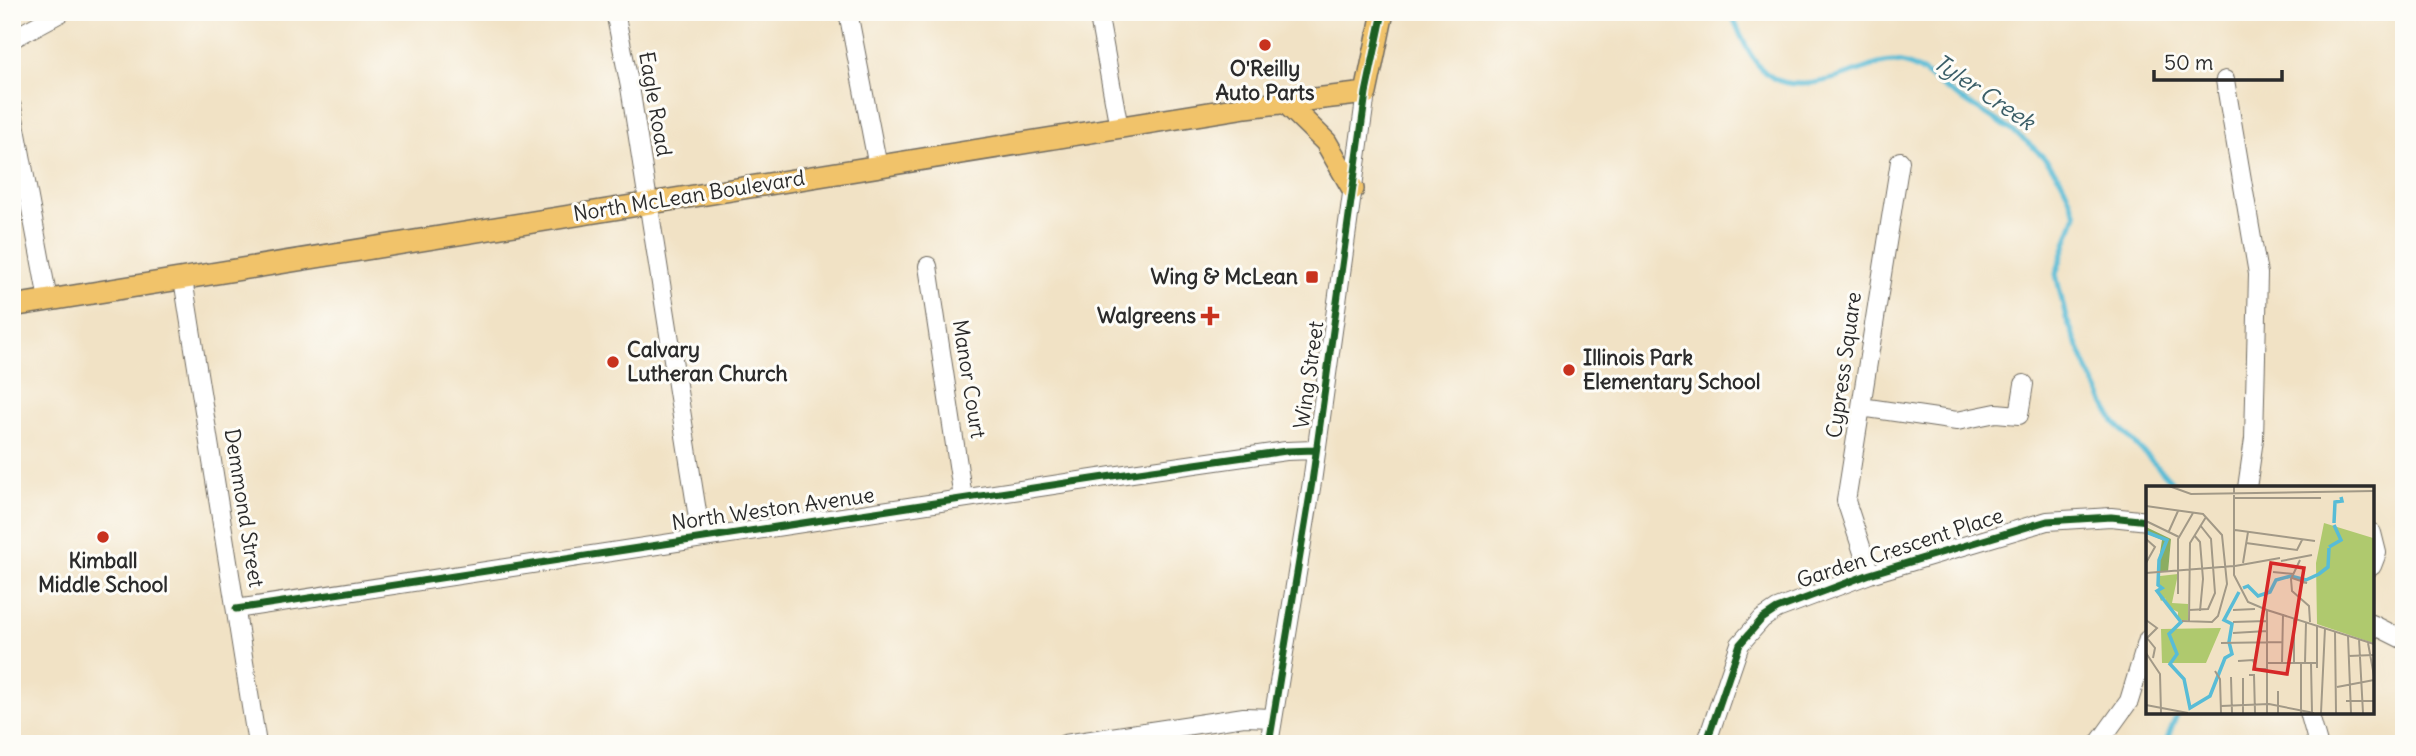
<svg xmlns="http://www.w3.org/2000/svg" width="2416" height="756" viewBox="0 0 2416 756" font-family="Delius,sans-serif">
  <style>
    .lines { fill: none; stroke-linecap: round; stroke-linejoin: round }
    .stream { stroke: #58bcd6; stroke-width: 5 }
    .minor-casing { stroke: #706b61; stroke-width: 20 }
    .major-casing { stroke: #706b61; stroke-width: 24 }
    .minor { stroke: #fff; stroke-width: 18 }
    .major { stroke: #f1c36a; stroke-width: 21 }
    .cycleway-casing { stroke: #fdfcf7; stroke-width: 11 }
    .cycleway { stroke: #1b5e20; stroke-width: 7 }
    .poi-dot { fill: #c8321e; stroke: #fdfcf7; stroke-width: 2.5 }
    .labels { text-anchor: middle; stroke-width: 6; stroke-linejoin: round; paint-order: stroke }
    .poi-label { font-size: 21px; font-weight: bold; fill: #2b2b2b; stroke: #fdfcf7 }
    .street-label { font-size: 21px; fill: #2b2b2b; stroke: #fdfcf7 }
    .water-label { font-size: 23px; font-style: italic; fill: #3b5e67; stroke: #fdfcf7 }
    .inset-river { fill: none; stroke: #58bcd6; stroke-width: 3.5 }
    .inset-road { fill: none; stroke: #a29987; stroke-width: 2 }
    .view { fill: #d62828; fill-opacity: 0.15; stroke: #d62828; stroke-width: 3.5 }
    .inset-edge { fill: none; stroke: #2b2b2b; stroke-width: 3.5 }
  </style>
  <rect width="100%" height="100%" fill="#fdfcf7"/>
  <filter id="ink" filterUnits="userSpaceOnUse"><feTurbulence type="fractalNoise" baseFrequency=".0143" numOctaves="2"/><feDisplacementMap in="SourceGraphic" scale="14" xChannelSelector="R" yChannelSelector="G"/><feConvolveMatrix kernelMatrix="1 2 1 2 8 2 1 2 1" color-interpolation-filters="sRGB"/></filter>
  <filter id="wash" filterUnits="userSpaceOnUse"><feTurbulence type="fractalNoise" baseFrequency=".00686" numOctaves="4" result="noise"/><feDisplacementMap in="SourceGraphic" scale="28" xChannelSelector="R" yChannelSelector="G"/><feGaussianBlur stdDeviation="1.57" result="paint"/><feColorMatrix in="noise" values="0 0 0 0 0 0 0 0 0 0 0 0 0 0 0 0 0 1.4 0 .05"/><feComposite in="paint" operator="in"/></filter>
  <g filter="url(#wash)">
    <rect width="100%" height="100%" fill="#f1e2c5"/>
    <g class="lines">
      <path class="stream" d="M1731 12C1757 80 1776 98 1849 74 1862 70 1881 61 1895 62 1919 64 1931 80 1950 92 1989 117 2031 136 2058 175 2066 186 2071 202 2076 214L2056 274 2066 318 2089 372 2114 422 2178 488
        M2165 744 2178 712"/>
    </g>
  </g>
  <g filter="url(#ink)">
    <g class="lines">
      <defs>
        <path id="minor" d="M615 12 630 87 701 537
          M848 12 878 167
          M1098 12 1119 128
          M12 39 62 12
          M2225 80 2258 274 2254 439 2247 488
          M12 107 48 300
          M928 266 963 498
          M183 279 257 744
          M1861 407 1957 421 1996 413 2019 415 2024 384
          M2372 533 2377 553 2372 566
          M1870 574 1846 501 1900 161
          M236 609 1132 473 1286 451 1315 450
          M2372 624 2404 640
          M2309 712 2318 744
          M1065 744 1244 717 1273 718
          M1269 744 1312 482 1366 93
          M1706 744 1740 644 1762 619 1777 609 1870 574 2047 521 2111 517 2148 521
          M2098 744 2129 701 2148 639"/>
        <path id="major" d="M1286 103 1326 142 1353 189
          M12 306 1246 107 1366 93 1383 12"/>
      </defs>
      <use href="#minor" class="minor-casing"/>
      <use href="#major" class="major-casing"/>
      <use href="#minor" class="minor"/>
      <use href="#major" class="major"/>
      <defs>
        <path id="cycleway" d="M236 609 1132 473 1286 451 1315 450
          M1269 744 1312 482 1366 93 1383 12
          M1706 744 1740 644 1762 619 1777 609 1870 574 2047 521 2111 517 2148 521"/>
      </defs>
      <use href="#cycleway" class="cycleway-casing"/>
      <use href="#cycleway" class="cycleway"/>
    </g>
  </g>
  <g class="poi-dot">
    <circle cx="1265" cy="45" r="7"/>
    <rect x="1305" y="270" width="14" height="14" rx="3.5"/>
    <path d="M1206.5 305.5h7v7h7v7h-7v7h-7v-7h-7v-7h7z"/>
    <circle cx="613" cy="362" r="7"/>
    <circle cx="1569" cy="370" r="7"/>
    <circle cx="103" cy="537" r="7"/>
  </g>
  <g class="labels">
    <g class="poi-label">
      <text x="1265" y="76">O'Reilly<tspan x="1265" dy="24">Auto Parts</tspan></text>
      <text x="1298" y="284" text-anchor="end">Wing &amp; McLean</text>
      <text x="1196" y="323" text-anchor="end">Walgreens</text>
      <text x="627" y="357" text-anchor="start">Calvary<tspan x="627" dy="24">Lutheran Church</tspan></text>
      <text x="1583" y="365" text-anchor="start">Illinois Park<tspan x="1583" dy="24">Elementary School</tspan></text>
      <text x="103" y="568">Kimball<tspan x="103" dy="24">Middle School</tspan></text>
    </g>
    <g class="street-label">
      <text transform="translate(655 104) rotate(80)" y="7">Eagle Road</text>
      <text transform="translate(689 196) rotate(-9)" y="7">North McLean Boulevard</text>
      <text transform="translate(1844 365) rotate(-82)" y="7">Cypress Square</text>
      <text transform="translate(1309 375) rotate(-82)" y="7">Wing Street</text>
      <text transform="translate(969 379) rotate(81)" y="7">Manor Court</text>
      <text transform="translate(244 508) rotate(81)" y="7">Demmond Street</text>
      <text transform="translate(773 509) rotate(-8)" y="7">North Weston Avenue</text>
      <text transform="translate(1900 548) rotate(-18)" y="7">Garden Crescent Place</text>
    </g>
    <g class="water-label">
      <text transform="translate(1984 92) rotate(34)" y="8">Tyler Creek</text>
    </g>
  </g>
  <g transform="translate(2146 486)">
    <rect width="228" height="228" fill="#f1e2c5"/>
    <path d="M178 37 227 52V157L171 138 170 77ZM32 88 26 117 42 118V134H32V126L22 121 19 112 15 115 11 105 16 102 12 99 14 90ZM75 142 60 177H16L15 143Z" fill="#afc96e"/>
    <path d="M0 41 25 53 22 86H11L16 54 0 47Z" fill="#8bad61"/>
    <path class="inset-river" d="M188 37 189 16 196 15 195 11M0 46 21 54 13 74 12 99 16 102 11 105 35 136 23 148 31 168 24 178 38 193 44 222 64 210 79 172 86 168 83 156 86 138 78 134 93 106M183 61 195 54 188 39M97 102 102 100 112 110 124 106 130 94 145 90 160 94 173 88 182 81 183 62"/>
    <path class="inset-road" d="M23 0 45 8 228 5M88 0V89L102 116 121 124V227M89 12H175M0 20 57 28 76 49 81 98 72 130 66 136 36 135M0 35 33 51M89 44 169 55M23 45 32 25M48 49 54 56 57 93 54 125M0 53 9 61 0 77M100 57 151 64 156 54M154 74 145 93 146 105 163 120 164 136M135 75 166 69M97 77 102 46M89 80 134 72M127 86 148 88M0 87 88 80M146 92 161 97 155 96M32 108V53L47 27M43 124 62 123 69 107 65 53 54 39M87 124 109 123M121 124 228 158M0 134 11 142 0 153M43 135 44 57 60 31M87 136 121 135M189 145 190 227M87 147 121 145M202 150 205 227M1 152 9 162 7 172M213 153 217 227M75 157 136 156M222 157 228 190M0 167 14 188 15 227M202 170 228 169M92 175 107 174 110 183H121M121 177H171M136 177 137 128M148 177V132M159 177 160 136M165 177 166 227M171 182V139M69 185 74 193 75 227M103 189H108L109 227M85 191 86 227M97 192V227M191 201 228 194M200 215H228M0 219 42 227M75 220 123 218 168 227M132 227V205M155 227V177M175 227 179 142"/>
    <path class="view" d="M125 77 158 82 141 188 108 183Z"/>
    <rect width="228" height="228" class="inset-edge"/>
  </g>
  <rect width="2416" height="756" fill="none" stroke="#fdfcf7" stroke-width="42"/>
  <path d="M2154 70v10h128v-10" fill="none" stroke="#2b2b2b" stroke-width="3.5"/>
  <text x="2164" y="70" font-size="21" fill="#2b2b2b" stroke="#fdfcf7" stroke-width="5" paint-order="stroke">50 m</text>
</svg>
